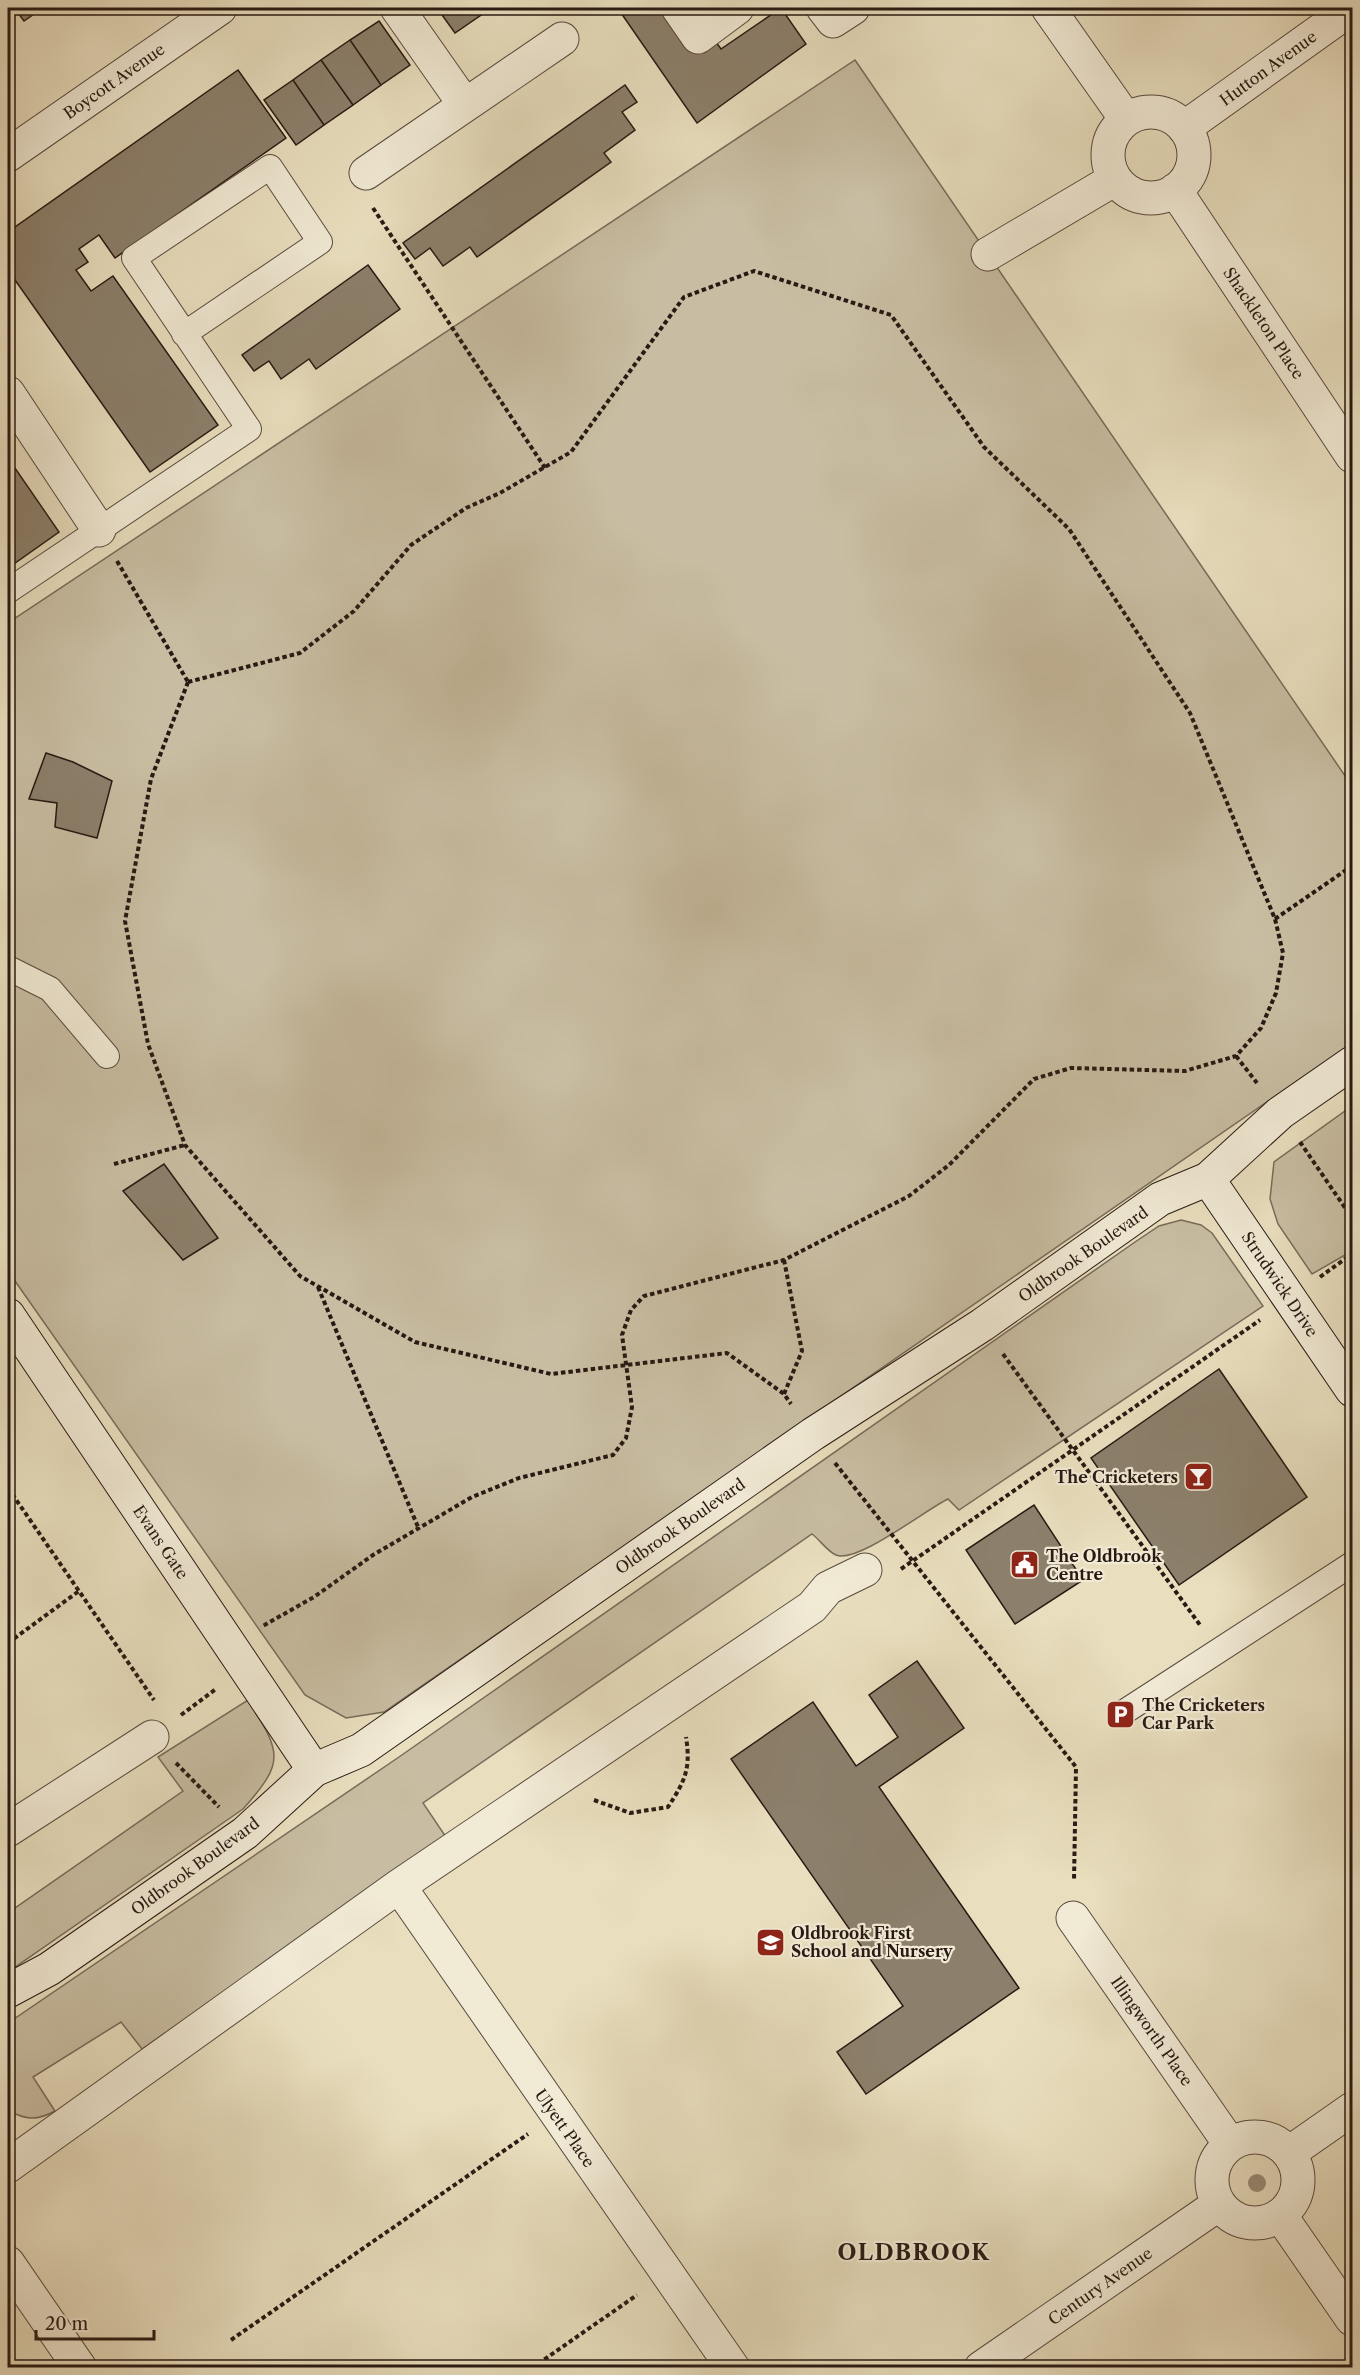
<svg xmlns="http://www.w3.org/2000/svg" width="1360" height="2375" viewBox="0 0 1360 2375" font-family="'Libre Caslon Text',serif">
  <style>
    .green { fill: #c8bda2; stroke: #786b5a; stroke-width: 1.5 }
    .building { fill: #8c806c; stroke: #281913; stroke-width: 1.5 }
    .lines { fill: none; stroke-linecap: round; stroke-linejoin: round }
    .lane-casing { stroke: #584a3e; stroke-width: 26 }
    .street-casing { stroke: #584a3e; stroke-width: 35 }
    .secondary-casing { stroke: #281913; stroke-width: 35 }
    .path { stroke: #281913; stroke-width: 4; stroke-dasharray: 4.5 3; stroke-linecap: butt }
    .lane { stroke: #f1ead5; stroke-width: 24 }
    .street { stroke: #f1ead5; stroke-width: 33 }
    .secondary { stroke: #f1ead5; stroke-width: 33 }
    .tree { fill: #998d78 }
    .labels { text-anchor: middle; stroke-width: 4.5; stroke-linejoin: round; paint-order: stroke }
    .street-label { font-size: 16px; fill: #281913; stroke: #f1ead5 }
    .poi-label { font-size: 16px; font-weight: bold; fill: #281913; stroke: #f1ead5; text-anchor: start }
    .district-label { font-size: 22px; font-weight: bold; letter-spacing: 1.5px; fill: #281913; stroke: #f1ead5 }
  </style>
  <rect width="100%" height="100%" fill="#e9dfbf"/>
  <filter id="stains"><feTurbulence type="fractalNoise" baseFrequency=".00333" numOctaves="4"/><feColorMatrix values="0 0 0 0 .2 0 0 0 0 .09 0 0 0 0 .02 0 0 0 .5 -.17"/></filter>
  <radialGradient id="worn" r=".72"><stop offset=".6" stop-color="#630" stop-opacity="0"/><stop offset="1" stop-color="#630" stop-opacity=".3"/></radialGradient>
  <path class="green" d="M855 60 1352 786V1043L384 1712 346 1718 305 1695 8 1271V623Z
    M1352 1106V1251L1312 1274 1278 1224 1270 1199 1274 1162Z
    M1181 1220 1201 1225 1212 1233 1263 1306 959 1510 948 1499C925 1510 857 1564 836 1555 828 1552 819 1539 812 1534L423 1803 448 1840 142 2049 121 2022 33 2077 55 2111C37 2121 25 2120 8 2110V2025L11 2021 399 1757 1135 1242 1159 1226Z
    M248 1700C281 1753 286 1761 243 1809L8 1972V1913L183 1791 158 1757Z"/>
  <path class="building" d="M8 8H38L40 10 24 21 18 13 8 20Z
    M437 8H480L484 13 455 33Z
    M623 8H671L714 39 721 49 781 8 806 44 697 123 619 10Z
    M379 21 410 65 381 85 350 40Z
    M350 40 381 85 353 105 321 60Z
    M321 60 353 105 324 125 293 80Z
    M238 70 286 138 115 258 99 235 79 249 88 262 76 270 91 291 113 276 218 425 150 472 8 270V232Z
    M293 80 324 125 296 145 264 100Z
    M625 85 637 102 622 112 635 130 604 153 611 162 477 257 470 247 443 266 430 248 415 259 403 243Z
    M368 265 400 309 316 369 309 359 281 379 269 361 254 371 242 355Z
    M8 458 59 532 8 568Z
    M46 753 73 762 112 781 97 838 55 827 57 803 29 799Z
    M164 1164 218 1238 183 1260 123 1191Z
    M1219 1369 1307 1497 1179 1585 1091 1458Z
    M1034 1505 1083 1580 1015 1624 966 1550Z
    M917 1661 964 1728 879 1787 1019 1988 866 2094 837 2052 903 2006 731 1759 813 1702 856 1766 898 1737 869 1695Z"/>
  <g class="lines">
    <defs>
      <path id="lane" d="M8 591 249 429 134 258 270 167 320 242 184 334
        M8 968 50 989 107 1056
        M1121 1714 1352 1564"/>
      <path id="street" d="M397 8 465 105
        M678 8 698 37 737 8
        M823 8 833 21 853 8
        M1048 8 1126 119
        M1108 155a43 43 0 1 1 86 0a43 43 0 1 1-86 0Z
        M1184 128 1352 8
        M8 155 220 8
        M366 173 562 39
        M1175 190 1352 456
        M988 254 1115 179
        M8 393 99 530
        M8 1830 152 1737
        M399 1886 733 2368
        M1073 1918 1230 2144
        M1212 2180a43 43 0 1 1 86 0a43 43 0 1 1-86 0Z
        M1289 2153 1352 2109
        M8 2166 399 1886 812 1607 828 1588 865 1570
        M1280 2215 1352 2319
        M8 2263 80 2368
        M981 2368 1219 2204"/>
      <path id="secondary" d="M1208 1179 1352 1390
        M8 1315 314 1770
        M8 1991 49 1969 245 1833 314 1770 361 1750 813 1434 982 1325 1160 1199 1208 1179 1280 1113 1352 1063"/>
    </defs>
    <use href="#lane" class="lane-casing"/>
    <use href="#street" class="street-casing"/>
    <use href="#secondary" class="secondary-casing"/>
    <path class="path" d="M373 208 545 468
      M117 561 188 682
      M188 682 300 653 354 611 411 545 466 508 500 493 571 452 684 297 754 271 891 315 984 447 1069 529 1190 713 1275 919 1283 953 1276 993 1261 1028 1236 1056 1185 1071 1071 1068 1034 1079 949 1165 909 1196 784 1260 644 1296 631 1310 622 1335 632 1407 626 1438 613 1455 519 1478 472 1497 373 1555 314 1597 261 1627
      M188 682 151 779 125 921 148 1044 185 1145 300 1276 415 1342 551 1374 727 1353 784 1394 791 1404
      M1275 919 1352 866
      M1236 1056 1257 1083
      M1300 1142 1352 1218
      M114 1164 185 1145
      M1320 1277 1352 1254
      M318 1287 418 1527
      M1003 1354 1200 1625
      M784 1394 802 1351 784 1260
      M835 1463 1076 1767 1074 1881
      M8 1488 154 1700
      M901 1569 1260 1320
      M8 1643 79 1591
      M181 1715 216 1689
      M176 1763 219 1807
      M594 1800 630 1813 668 1807C685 1781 691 1769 686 1737
      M231 2340 528 2134
      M532 2368 637 2295"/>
    <use href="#lane" class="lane"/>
    <use href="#street" class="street"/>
    <use href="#secondary" class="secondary"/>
  </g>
  <circle class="tree" cx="1257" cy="2183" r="9"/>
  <defs>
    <symbol id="bar-square" viewBox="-11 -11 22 22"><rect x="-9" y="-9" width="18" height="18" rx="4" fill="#8f2418" stroke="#f1ead5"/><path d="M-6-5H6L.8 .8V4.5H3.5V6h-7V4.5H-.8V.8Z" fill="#fff"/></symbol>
    <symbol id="civic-square" viewBox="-11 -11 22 22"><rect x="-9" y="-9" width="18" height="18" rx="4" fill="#8f2418" stroke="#f1ead5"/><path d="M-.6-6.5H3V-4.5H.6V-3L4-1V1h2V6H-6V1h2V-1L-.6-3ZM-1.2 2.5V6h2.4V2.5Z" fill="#fff"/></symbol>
    <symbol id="parking-square" viewBox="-11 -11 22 22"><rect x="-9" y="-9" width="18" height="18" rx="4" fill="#8f2418" stroke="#f1ead5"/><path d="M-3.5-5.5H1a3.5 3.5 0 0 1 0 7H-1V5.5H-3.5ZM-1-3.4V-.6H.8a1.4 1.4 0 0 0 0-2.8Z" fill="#fff"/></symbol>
    <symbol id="school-square" viewBox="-11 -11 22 22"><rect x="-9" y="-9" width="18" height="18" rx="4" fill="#8f2418" stroke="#f1ead5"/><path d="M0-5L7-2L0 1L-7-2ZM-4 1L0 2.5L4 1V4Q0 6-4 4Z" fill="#fff"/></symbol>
  </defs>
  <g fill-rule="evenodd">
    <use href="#bar-square" x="1182" y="1460" width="33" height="33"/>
    <use href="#civic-square" x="1008" y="1548" width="33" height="33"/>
    <use href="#parking-square" x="1104" y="1698" width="33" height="33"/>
    <use href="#school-square" x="754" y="1926" width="33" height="33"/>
  </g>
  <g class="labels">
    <g class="street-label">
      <text transform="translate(1268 68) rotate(-36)" y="6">Hutton Avenue</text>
      <text transform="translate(114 81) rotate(-35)" y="6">Boycott Avenue</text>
      <text transform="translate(1264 323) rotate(56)" y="6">Shackleton Place</text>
      <text transform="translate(1083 1254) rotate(-35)" y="6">Oldbrook Boulevard</text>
      <text transform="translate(1280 1284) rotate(56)" y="6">Strudwick Drive</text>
      <text transform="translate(680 1526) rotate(-35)" y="6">Oldbrook Boulevard</text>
      <text transform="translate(161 1542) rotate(56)" y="6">Evans Gate</text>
      <text transform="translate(195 1866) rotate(-36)" y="6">Oldbrook Boulevard</text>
      <text transform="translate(1152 2031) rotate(55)" y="6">Illingworth Place</text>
      <text transform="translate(565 2128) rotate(55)" y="6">Ulyett Place</text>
      <text transform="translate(1100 2286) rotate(-35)" y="6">Century Avenue</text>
    </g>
    <g class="poi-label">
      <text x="1178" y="1483" text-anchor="end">The Cricketers</text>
      <text x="1046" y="1562">The Oldbrook<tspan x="1046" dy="18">Centre</tspan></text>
      <text x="1142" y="1711">The Cricketers<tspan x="1142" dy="18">Car Park</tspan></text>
      <text x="791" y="1939">Oldbrook First<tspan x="791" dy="18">School and Nursery</tspan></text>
    </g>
    <g class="district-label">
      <text x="914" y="2260">OLDBROOK</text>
    </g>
  </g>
  <rect width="1360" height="2375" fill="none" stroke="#e9dfbf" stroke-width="30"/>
  <rect x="9" y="9" width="1342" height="2357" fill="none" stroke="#281913" stroke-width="3"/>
  <rect x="15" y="15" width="1330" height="2345" fill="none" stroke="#281913" stroke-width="1.5"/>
  <path d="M36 2330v9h118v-9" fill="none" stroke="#281913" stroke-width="3"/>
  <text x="45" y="2330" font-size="18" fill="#281913" stroke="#f1ead5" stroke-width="4.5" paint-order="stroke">20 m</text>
  <rect width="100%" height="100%" filter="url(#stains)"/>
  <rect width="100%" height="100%" fill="url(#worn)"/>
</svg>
